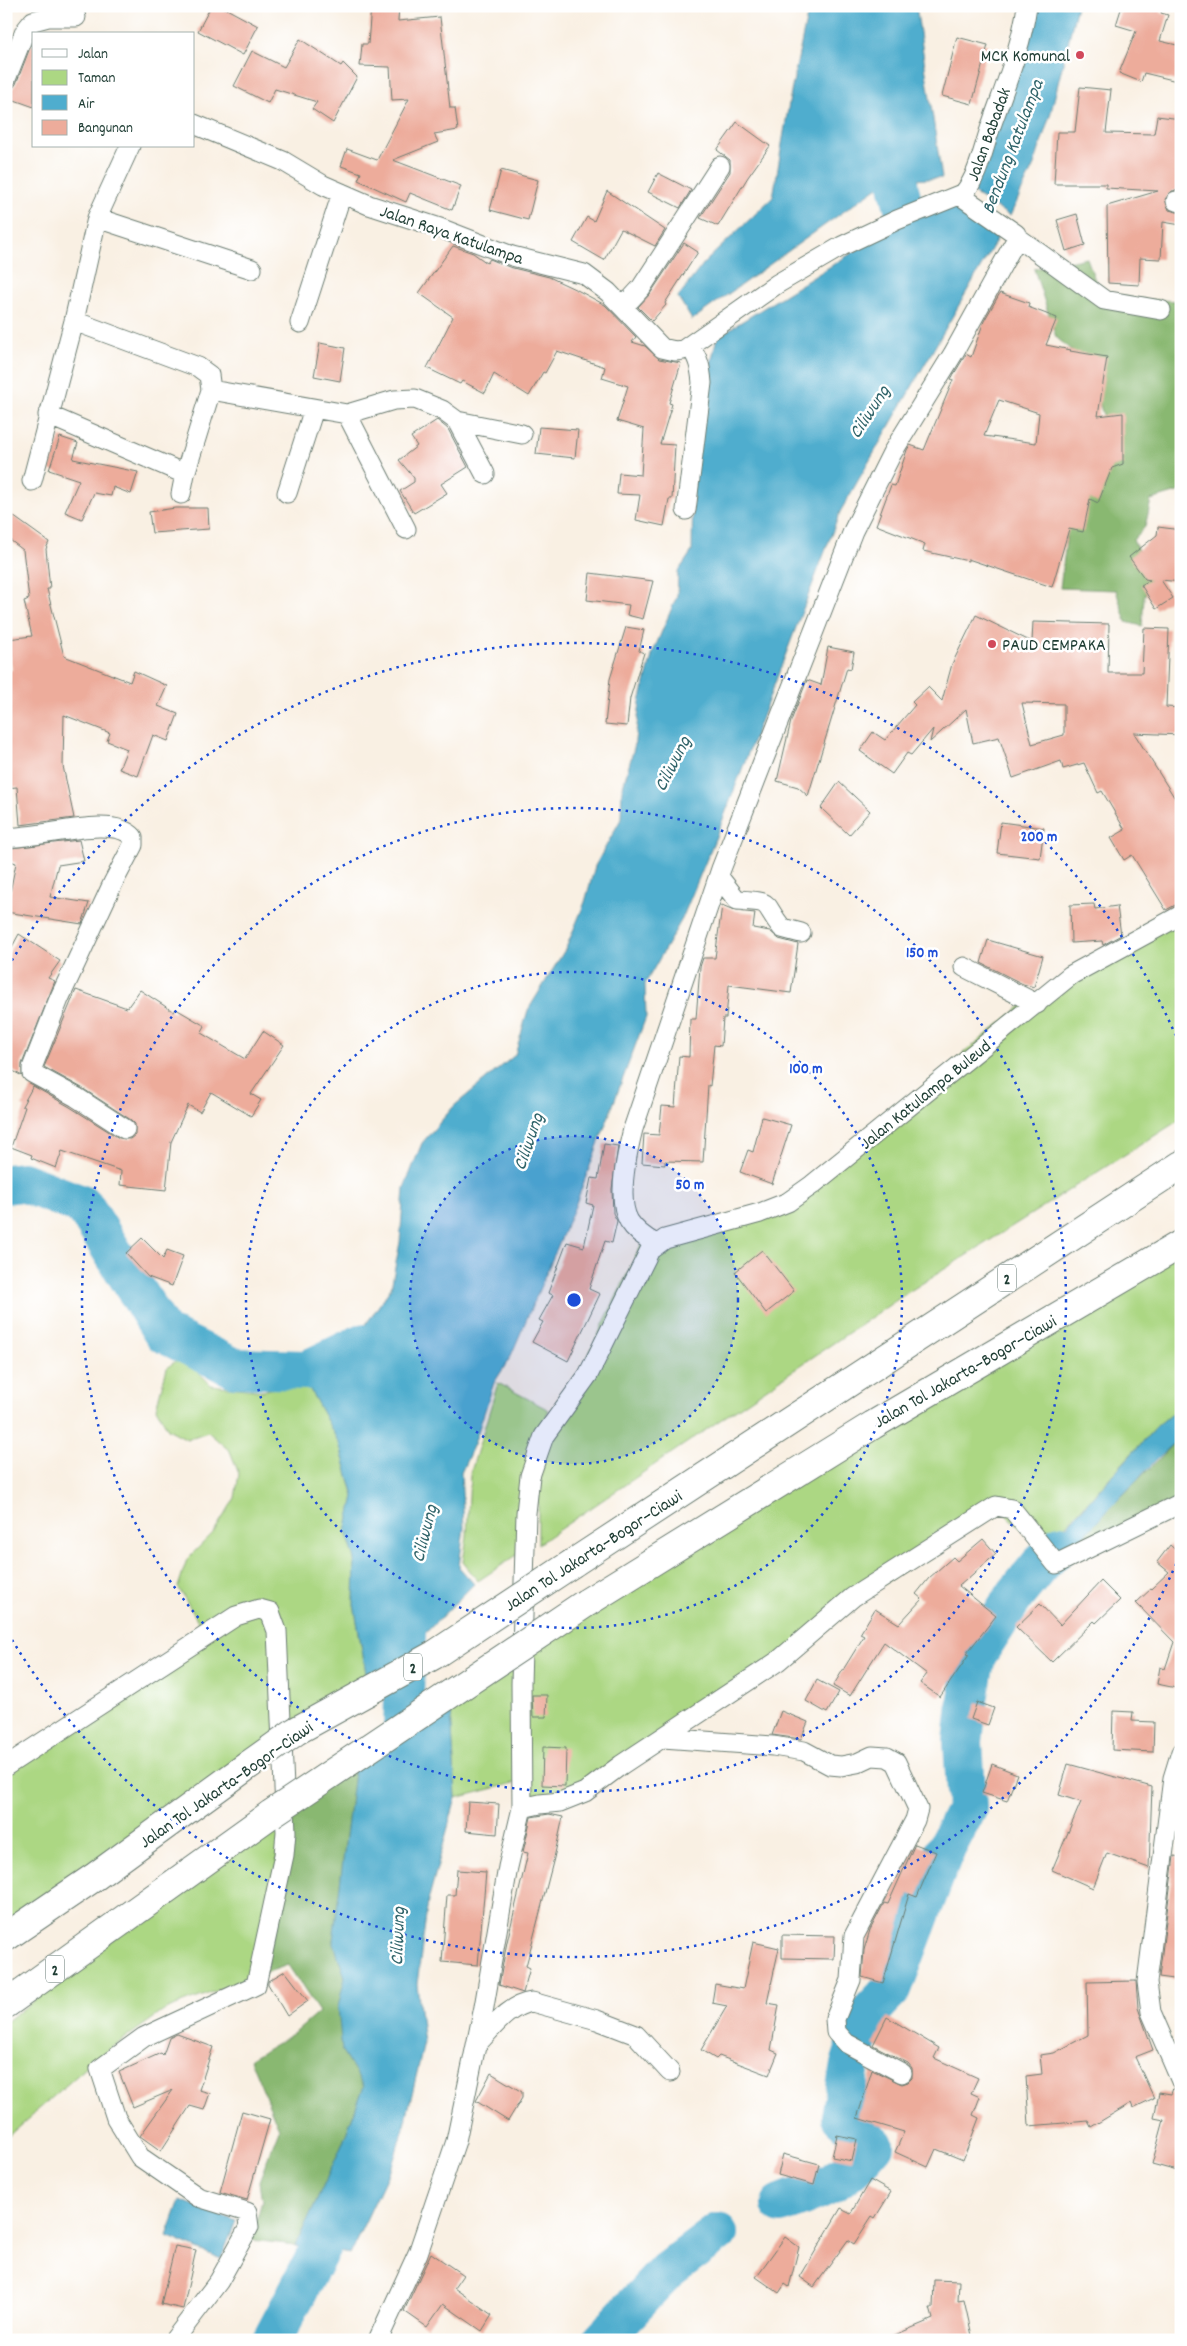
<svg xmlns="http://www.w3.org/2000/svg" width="1187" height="2346" viewBox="0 0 1187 2346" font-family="Dekko,sans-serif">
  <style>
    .green { fill: #acd783; stroke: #668a5c }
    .forest { fill: #89b871; stroke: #547a52 }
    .water { fill: #4fadce; stroke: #377581 }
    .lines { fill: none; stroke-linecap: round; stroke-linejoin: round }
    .river { stroke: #4fadce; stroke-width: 40 }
    .building { fill: #edac9b; fill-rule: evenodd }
    .minor-casing { stroke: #6b7c71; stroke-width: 21 }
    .motorway-casing { stroke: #6b7c71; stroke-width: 30 }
    .minor { stroke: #fff; stroke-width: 19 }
    .motorway { stroke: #fff; stroke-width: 28 }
    .motorway-bridge-casing { stroke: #6b7c71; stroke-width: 30; stroke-linecap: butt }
    .motorway-bridge { stroke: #fff; stroke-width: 28 }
    .ring { fill: none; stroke: #1d4ed8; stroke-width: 2.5; stroke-dasharray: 2.5 5 }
    .poi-dot { fill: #d1495b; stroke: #fff; stroke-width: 2 }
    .labels { text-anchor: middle; stroke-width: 5; stroke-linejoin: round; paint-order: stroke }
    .shield { fill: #fff; stroke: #627771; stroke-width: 1 }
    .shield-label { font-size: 16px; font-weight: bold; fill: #1f3d34 }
    .poi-label { font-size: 18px; fill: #1f3d34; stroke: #fff; text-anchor: end }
    .street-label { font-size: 18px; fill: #1f3d34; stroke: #fff }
    .water-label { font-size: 19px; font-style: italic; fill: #30646a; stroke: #fff }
    .centre { fill: #1d4ed8; stroke: #fff; stroke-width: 2.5 }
    .ring-label { font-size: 15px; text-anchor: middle; font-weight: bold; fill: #1d4ed8; stroke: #fff; stroke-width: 5; stroke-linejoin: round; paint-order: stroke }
  </style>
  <rect width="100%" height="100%" fill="#fff"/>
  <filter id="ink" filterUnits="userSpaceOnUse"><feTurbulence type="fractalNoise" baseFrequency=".02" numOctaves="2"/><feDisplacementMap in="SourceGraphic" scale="10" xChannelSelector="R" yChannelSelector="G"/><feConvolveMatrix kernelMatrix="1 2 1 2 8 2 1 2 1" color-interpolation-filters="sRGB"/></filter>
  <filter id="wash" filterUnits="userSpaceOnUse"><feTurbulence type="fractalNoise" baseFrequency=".0096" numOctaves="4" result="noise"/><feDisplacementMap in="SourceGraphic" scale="20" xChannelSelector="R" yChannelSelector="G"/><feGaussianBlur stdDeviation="1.12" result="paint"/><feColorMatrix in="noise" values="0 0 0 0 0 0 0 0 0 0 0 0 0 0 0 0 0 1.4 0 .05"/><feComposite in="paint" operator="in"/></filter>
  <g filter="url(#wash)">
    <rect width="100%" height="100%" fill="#f9f0e3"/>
    <path class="green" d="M1181 914V1119L907 1293 538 1544V1498L546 1444 642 1243 776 1207 1030 999Z
      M1181 1244V1406L1157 1426 1044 1549 996 1506 585 1792 522 1808V1781L456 1798 450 1694Z
      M182 1355 211 1385 263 1391 296 1382 307 1384 339 1443 354 1497 346 1531 355 1559 354 1604 369 1690 6 1939V1766L206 1635 178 1587 187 1559 213 1533 235 1498 239 1474 230 1451 208 1432 187 1439 168 1429 156 1408 167 1368Z
      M498 1383 549 1410 529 1453 523 1551 478 1581 463 1562 467 1536 470 1475Z
      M286 1805 259 1975 165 2010 96 2059 6 2138V2022Z"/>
    <path class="forest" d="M1087 258 1099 291 1136 299 1181 301V491L1151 500 1145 527 1133 540 1152 580 1144 597 1142 626 1126 622 1116 590 1060 588 1069 519 1111 442 1088 365 1056 337 1034 269Z
      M1181 1437V1503L1058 1560Z
      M356 1757 333 1941 345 1977 342 2051 364 2086 342 2145 296 2245 251 2240 262 2201 259 2181 279 2129 250 2059 296 2032 319 2012 288 1965 259 1975 286 1805Z"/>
    <path class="water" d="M809 6H916L942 178 885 182 692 320 678 297 704 263 773 197 790 97Z
      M1036 6H1077L1051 112 1034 165 1010 216 972 192Z
      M953 199 1001 232 840 512 720 827 682 919 645 984 646 1017 575 1206 510 1358 494 1383 474 1444 461 1473 464 1527 459 1567 474 1584 369 1690 354 1604 355 1559 346 1531 354 1496 339 1443 307 1384 313 1362 362 1330 391 1288 400 1242 404 1188 422 1143 454 1106 515 1055 528 1010 566 948 585 902 595 866 621 819 622 790 634 748 640 702 653 652 677 596 678 572 692 551 693 483 703 397 717 337 900 223Z
      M1181 1406V1437L1157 1459 1036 1586 1027 1588 1019 1579 1157 1426Z
      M450 1694 456 1798 428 1901 417 1984 424 2043 408 2111 393 2163 350 2254 296 2245 342 2145 364 2086 342 2051 338 2007 345 1977 333 1941 356 1757Z
      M180 2200 236 2221 221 2259 167 2236Z"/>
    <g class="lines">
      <path class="river" d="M891 127 899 189 918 261
        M6 1184 22 1182 84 1206 163 1333 235 1368 307 1370 361 1344
        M402 1763 407 1598
        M781 2204C823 2189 845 2181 874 2145L841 2117 850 2065 866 2016 892 1989 943 1854 967 1808 963 1742 967 1704 976 1656 1016 1594 1039 1566 1060 1545
        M272 2340 330 2230 342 2200
        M602 2340 667 2271 718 2233"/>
    </g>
    <g id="blocks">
      <path class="building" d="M211 6H221L258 26 243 55 198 31Z
        M371 6H399L398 21 440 17 450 108H455L458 130 434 134 438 142 393 160 461 186 452 210 410 193 406 202 358 180 361 173 341 166 347 149 377 160 409 99 392 100 390 67 360 66 362 44H368Z
        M1122 6H1163L1161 13 1168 15 1160 41 1181 46V82L1144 73 1141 82 1119 73 1136 31 1116 25Z
        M957 37 988 45 972 104 942 96Z
        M300 39 341 66 343 63 357 77 333 123 312 109 317 102 275 89 268 103 234 86 252 51 284 67Z
        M31 45 34 46V107L6 97V90L13 88 16 84Z
        M1080 87 1111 90 1106 133 1154 134 1157 116 1181 119V190L1172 191 1165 199 1169 210 1181 213V225L1163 222 1161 259 1140 258 1139 285 1108 283 1107 206 1158 191 1106 188V184H1054L1057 132H1075Z
        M737 122 770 146 748 177 718 226 700 218 730 172V160L717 150Z
        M501 170 538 180 528 220 490 210Z
        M658 173 691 190 680 208 648 192Z
        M607 191 665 230 655 246 621 229 604 260 573 242 587 217 594 221Z
        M1077 214 1085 245 1066 251 1057 220Z
        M684 243 698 252 665 303 666 305 652 321 638 307 650 294Z
        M453 246 473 253 487 263 490 259 509 267 549 277 579 291 605 305 636 337 632 342 645 346 659 359 681 363 669 403 672 404 660 444 675 445 672 499H669L664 526 636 520 640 495 617 494 619 473 641 475 644 429 617 421 628 386 602 378 605 367 557 351 545 373 543 372 529 396 494 374 485 393 462 381 460 384 427 368 453 317 419 293Z
        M1000 293 1029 303 1028 307 1057 318 1046 345 1071 350 1070 351 1107 357 1098 416 1123 413V464L1112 468 1098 503 1090 499 1083 532 1069 529 1052 587 968 559V561L923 551 925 544 876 525 891 485 895 486 907 450 910 445 924 450 953 380 951 379 966 354 971 357 984 321ZM999 400 1039 413 1036 443 984 436Z
        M320 343 345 348 340 381 314 376Z
        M437 420 448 429 468 467 441 484 447 493 414 513 400 491 414 482V478L399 460 417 446 411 437Z
        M539 427 578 430 575 458 536 454Z
        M60 437 78 443 73 459 138 472 131 494 113 487 111 496 94 493 82 519 65 512 79 480 49 470Z
        M175 508H208L209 529 152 533 149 512Z
        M6 511 49 542 46 549 50 589H47L64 656 130 682 134 671 167 686 158 706 178 714 168 741 153 735 138 776 119 769 127 749 107 741 110 733 64 715 63 766 74 818 20 825 17 787 6 788V670H12L8 639 32 636 24 601 29 599 23 550 6 537Z
        M1158 527 1181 530V582L1161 580 1173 598 1156 609 1141 585 1150 580 1145 579 1129 557 1157 535Z
        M590 573 653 581 643 619 627 615 629 605 587 600Z
        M976 615 1032 642 1033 622 1109 624 1108 673H1142L1144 628 1169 629 1166 707 1181 708V735L1134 733 1181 808V902L1166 910 1132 855 1124 860 1111 838 1125 830 1102 791 1098 793 1084 763 1063 769 1061 761 1013 778 999 737 973 743 966 709 930 742 933 729 911 755 907 753 892 774 860 751 873 732 885 740 915 705 912 702 928 687 942 701 952 664ZM1022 703 1064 704V735L1032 744Z
        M626 627 644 630 639 651 644 653 630 698 627 726 605 724 610 679Z
        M828 647 854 652 851 669 847 668 808 796 798 787 777 781 791 721 807 680 821 685Z
        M839 782 870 811 849 835 821 808Z
        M1001 822 1044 828 1040 858 997 853Z
        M79 840 84 861 58 865 50 897 89 903 82 924 6 912 16 863 8 860 11 848Z
        M1094 904 1095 909 1117 906 1121 935 1103 945 1102 941 1071 943 1070 905Z
        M722 905 736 911 755 913 753 928 770 931 779 939 798 944 791 993 729 985 726 1018H723L721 1046 714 1045 710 1086 708 1085 703 1162 665 1161V1165L642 1163 644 1134 659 1135 662 1106 675 1107 679 1056 689 1057 690 1019H696L700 967 703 958H715Z
        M19 934 60 961 48 978 55 981 22 1064V1076L6 1067V958Z
        M988 940 1043 956 1034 987 1023 984 981 963Z
        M76 990 127 1008 140 990 174 1012 176 1009 205 1026 201 1033 245 1059 263 1031 284 1045 251 1094 261 1100 251 1116 211 1092 200 1112 188 1105 171 1142 166 1190 120 1185 121 1171 62 1151 56 1168 31 1158 32 1155 11 1147 25 1107 22 1106 33 1086 70 1107 119 1138 130 1139 135 1135V1124L131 1120 82 1088 44 1067Z
        M762 1117 791 1125 772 1184 740 1172 748 1150 753 1152Z
        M604 1144 618 1146 612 1189 613 1213 617 1221 612 1243 605 1241 589 1289 600 1294 568 1361 532 1342 543 1322 539 1320 553 1295 548 1293 567 1242 584 1247 593 1205 586 1203 591 1178 598 1179Z
        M142 1238 163 1259 167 1250 183 1256 172 1286 148 1277 126 1253Z
        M762 1250 794 1291 766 1313 735 1272Z
        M983 1539 996 1554 959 1586 996 1616 966 1654 969 1655 940 1697 920 1683 927 1674 884 1642 850 1696 833 1686 864 1636 860 1634 875 1609 899 1624 922 1599 916 1594 929 1578 953 1557 957 1561Z
        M1170 1545 1181 1555V1689L1157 1684 1160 1667 1165 1669 1174 1642 1136 1603 1169 1572 1157 1562Z
        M1101 1581 1120 1600 1096 1623 1094 1621 1052 1662 1016 1627 1040 1604 1060 1625Z
        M817 1680 839 1692 827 1713 806 1701Z
        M532 1695H547L546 1717H533Z
        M977 1702 994 1708 988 1725 971 1719Z
        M781 1711 808 1722 801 1739 772 1735Z
        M1113 1711 1133 1712 1132 1721 1154 1722 1153 1752 1112 1750Z
        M543 1747 566 1748 565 1786 542 1785Z
        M992 1764 1017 1774 1007 1801 982 1793Z
        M1068 1764 1152 1787 1149 1868 1107 1853 1093 1888 1052 1870 1081 1802 1059 1795Z
        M468 1802 499 1804 497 1834 466 1831Z
        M549 1814 563 1817 554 1858 526 1966 530 1968 523 1993 499 1985 507 1942 528 1853 523 1852 531 1817Z
        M915 1844 936 1852 917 1897 909 1894 883 1983 862 1977 864 1950 870 1930 884 1903 888 1904Z
        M1174 1856 1181 1857V1980L1159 1977Z
        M457 1870 486 1872 478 1965 442 1962 447 1895H455Z
        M782 1935 835 1936 834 1959 782 1958Z
        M753 1942 779 1948 767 2003 779 2005 771 2050 778 2053 769 2075 719 2056 716 2059 701 2050 727 2006 712 2003 715 1984 743 1989Z
        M285 1971 308 2001 287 2016 268 1984V1981Z
        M1136 1981 1138 2008 1153 2050 1135 2057 1154 2098 1133 2108 1131 2103 1091 2127 1088 2121 1029 2126 1026 2076 1042 2074 1040 2055 1054 2053 1088 2035 1087 1982Z
        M887 2017 939 2048 934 2058 978 2078 971 2093 980 2097 973 2115 979 2118 963 2160 936 2149 928 2167 895 2152 904 2132 857 2118 872 2070 902 2084 908 2082 912 2078V2068L908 2063 873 2045Z
        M177 2034 213 2047 199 2090 210 2093 204 2110 190 2106 161 2151 140 2136 173 2090 133 2107 119 2072 161 2053 163 2055 169 2038Z
        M491 2073 522 2092V2098L508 2121 476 2101Z
        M1173 2088 1181 2092V2172L1152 2164 1164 2120 1154 2118 1159 2092 1171 2094Z
        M242 2111 270 2119 247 2200 220 2192Z
        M837 2135 857 2139 852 2161 832 2157Z
        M783 2154 819 2164 814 2185 778 2175Z
        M870 2180 891 2192 875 2218 872 2216 854 2244 848 2240 814 2287 800 2277 841 2208 851 2213Z
        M785 2237 799 2247 789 2287 785 2284 779 2293 756 2277Z
        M175 2246 196 2250 183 2309 161 2304Z
        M431 2253 463 2275 454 2288 492 2315 482 2331 443 2304 427 2327 404 2311Z
        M934 2280 959 2281 958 2301 964 2300 973 2340H883L933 2319 930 2308H933Z"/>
    </g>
  </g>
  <g filter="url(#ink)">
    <use href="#blocks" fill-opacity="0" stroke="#6b7c71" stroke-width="1"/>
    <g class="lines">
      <defs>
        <path id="minor" d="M6 79 25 31 33 21 48 17H76
          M194 124 283 161 323 185 369 205 440 228 512 256 584 274 608 292 662 348 675 351 683 350 777 284 842 246 897 220 964 193C978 176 983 150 990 129 1004 88 1021 49 1027 6
          M1176 201 1181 202
          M97 218 252 269
          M1017 237 1104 300 1161 310
          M618 302 630 300 641 288 720 166
          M74 321 198 367 209 375 211 390 185 474 181 494
          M300 323 342 193
          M211 390 347 414 394 400 415 399 442 410 457 421 522 434
          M347 414 406 529
          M48 415 185 474
          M457 421 485 474
          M32 481 74 321 97 218 130 146
          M287 493 314 409
          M686 510 702 383C701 370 699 356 689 347
          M6 837C37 840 112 813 133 837V845L113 883 59 999 32 1068V1073L76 1097 125 1129
          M719 877 737 900C776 902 761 902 782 928L801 933
          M964 967 1037 1004
          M656 1244C645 1238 636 1232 629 1221 616 1199 627 1153 633 1129L721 869 853 531 892 453 953 354 1017 238 1016 234 961 196
          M663 1738 773 1746 804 1751 830 1765 841 1766 857 1763 872 1756 887 1757 896 1762 918 1809 915 1820 854 1936 851 1980 835 2019 836 2032 846 2043 902 2073
          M1181 1752 1173 1778 1147 1982 1151 2012 1181 2081
          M6 1766 236 1616 259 1609 270 1612 277 1631 286 1832 284 1855 256 1985 144 2037 100 2069 116 2118 140 2157 198 2197 247 2212 249 2227 219 2281 174 2340
          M522 1808 540 1804 560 1802 585 1792 621 1765 778 1661 853 1597 996 1506 1012 1509 1056 1564 1181 1503
          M476 2045C492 2029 508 2005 532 2002L597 2020 636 2035 670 2072
          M378 2340 418 2253 456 2141 484 2007 508 1867 522 1808 521 1684 526 1513 530 1476 544 1436 588 1375 650 1250 665 1239 760 1213 788 1202 812 1185 1071 975 1181 915"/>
        <path id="motorway" d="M573 1563 1181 1165
          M586 1603 873 1425 1181 1244
          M6 1937 96 1876 250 1764
          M6 2004 271 1814"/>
      </defs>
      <use href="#minor" class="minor-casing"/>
      <use href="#motorway" class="motorway-casing"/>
      <use href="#minor" class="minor"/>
      <use href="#motorway" class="motorway"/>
      <defs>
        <path id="motorway-bridge" d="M250 1764 296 1731 434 1655 573 1563
          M271 1814 586 1603"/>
      </defs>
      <use href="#motorway-bridge" class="motorway-bridge-casing"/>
      <use href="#motorway-bridge" class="motorway-bridge"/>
    </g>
  </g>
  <circle cx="574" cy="1300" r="164" fill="#1d4ed8" fill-opacity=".12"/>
  <g class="ring">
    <circle cx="574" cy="1300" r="164"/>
    <circle cx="574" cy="1300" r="328"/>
    <circle cx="574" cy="1300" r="492"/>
    <path d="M1179 1557A657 657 0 0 1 8 1633M8 967A657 657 0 0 1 1179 1043"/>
  </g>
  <g class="poi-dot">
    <circle cx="1080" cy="55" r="5"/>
    <circle cx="992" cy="644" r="5"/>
  </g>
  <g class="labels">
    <g class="shield">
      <rect x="998" y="1264.5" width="18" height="27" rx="4"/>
      <rect x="404" y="1653.5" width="18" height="27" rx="4"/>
      <rect x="46" y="1955.5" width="18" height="27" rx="4"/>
    </g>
    <g class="shield-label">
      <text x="1007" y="1284">2</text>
      <text x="413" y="1673">2</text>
      <text x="55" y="1975">2</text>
    </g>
    <g class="poi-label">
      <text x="1070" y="61">MCK Komunal</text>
      <text x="1002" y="650" text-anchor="start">PAUD CEMPAKA</text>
    </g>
    <g class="street-label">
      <text transform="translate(988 134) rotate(-70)" y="6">Jalan Babadak</text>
      <text transform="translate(452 234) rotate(19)" y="6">Jalan Raya Katulampa</text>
      <text transform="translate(925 1094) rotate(-39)" y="6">Jalan Katulampa Buleud</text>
      <text transform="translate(965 1371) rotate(-30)" y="6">Jalan Tol Jakarta–Bogor–Ciawi</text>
      <text transform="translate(593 1550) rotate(-33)" y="6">Jalan Tol Jakarta–Bogor–Ciawi</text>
      <text transform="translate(226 1784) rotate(-35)" y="6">Jalan Tol Jakarta–Bogor–Ciawi</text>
    </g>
    <g class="water-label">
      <text transform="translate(1011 146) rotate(-69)" y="7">Bendung Katulampa</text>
      <text transform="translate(868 411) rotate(-57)" y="7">Ciliwung</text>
      <text transform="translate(671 763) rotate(-63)" y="7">Ciliwung</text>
      <text transform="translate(527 1141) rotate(-71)" y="7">Ciliwung</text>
      <text transform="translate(423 1533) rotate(-76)" y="7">Ciliwung</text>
      <text transform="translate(396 1936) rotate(-88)" y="7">Ciliwung</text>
    </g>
  </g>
  <circle cx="574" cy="1300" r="8" class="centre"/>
  <g class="ring-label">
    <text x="1039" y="841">200 m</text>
    <text x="922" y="957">150 m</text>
    <text x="806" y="1073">100 m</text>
    <text x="690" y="1189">50 m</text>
  </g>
  <rect width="1187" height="2346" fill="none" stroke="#fff" stroke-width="25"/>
  <rect x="32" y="32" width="162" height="115" fill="#ffffff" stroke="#a5b1ae"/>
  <rect x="42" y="49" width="25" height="8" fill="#ffffff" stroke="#a5b1ae"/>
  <text x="78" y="58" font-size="15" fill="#1f3d34">Jalan</text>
  <rect x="42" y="70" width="25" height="15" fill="#acd783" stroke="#a5b1ae"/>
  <text x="78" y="82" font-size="15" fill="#1f3d34">Taman</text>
  <rect x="42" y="95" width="25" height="15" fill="#4fadce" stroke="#a5b1ae"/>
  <text x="78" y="108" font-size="15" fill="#1f3d34">Air</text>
  <rect x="42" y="120" width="25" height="15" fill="#edac9b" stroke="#a5b1ae"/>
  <text x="78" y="132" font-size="15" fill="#1f3d34">Bangunan</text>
</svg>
